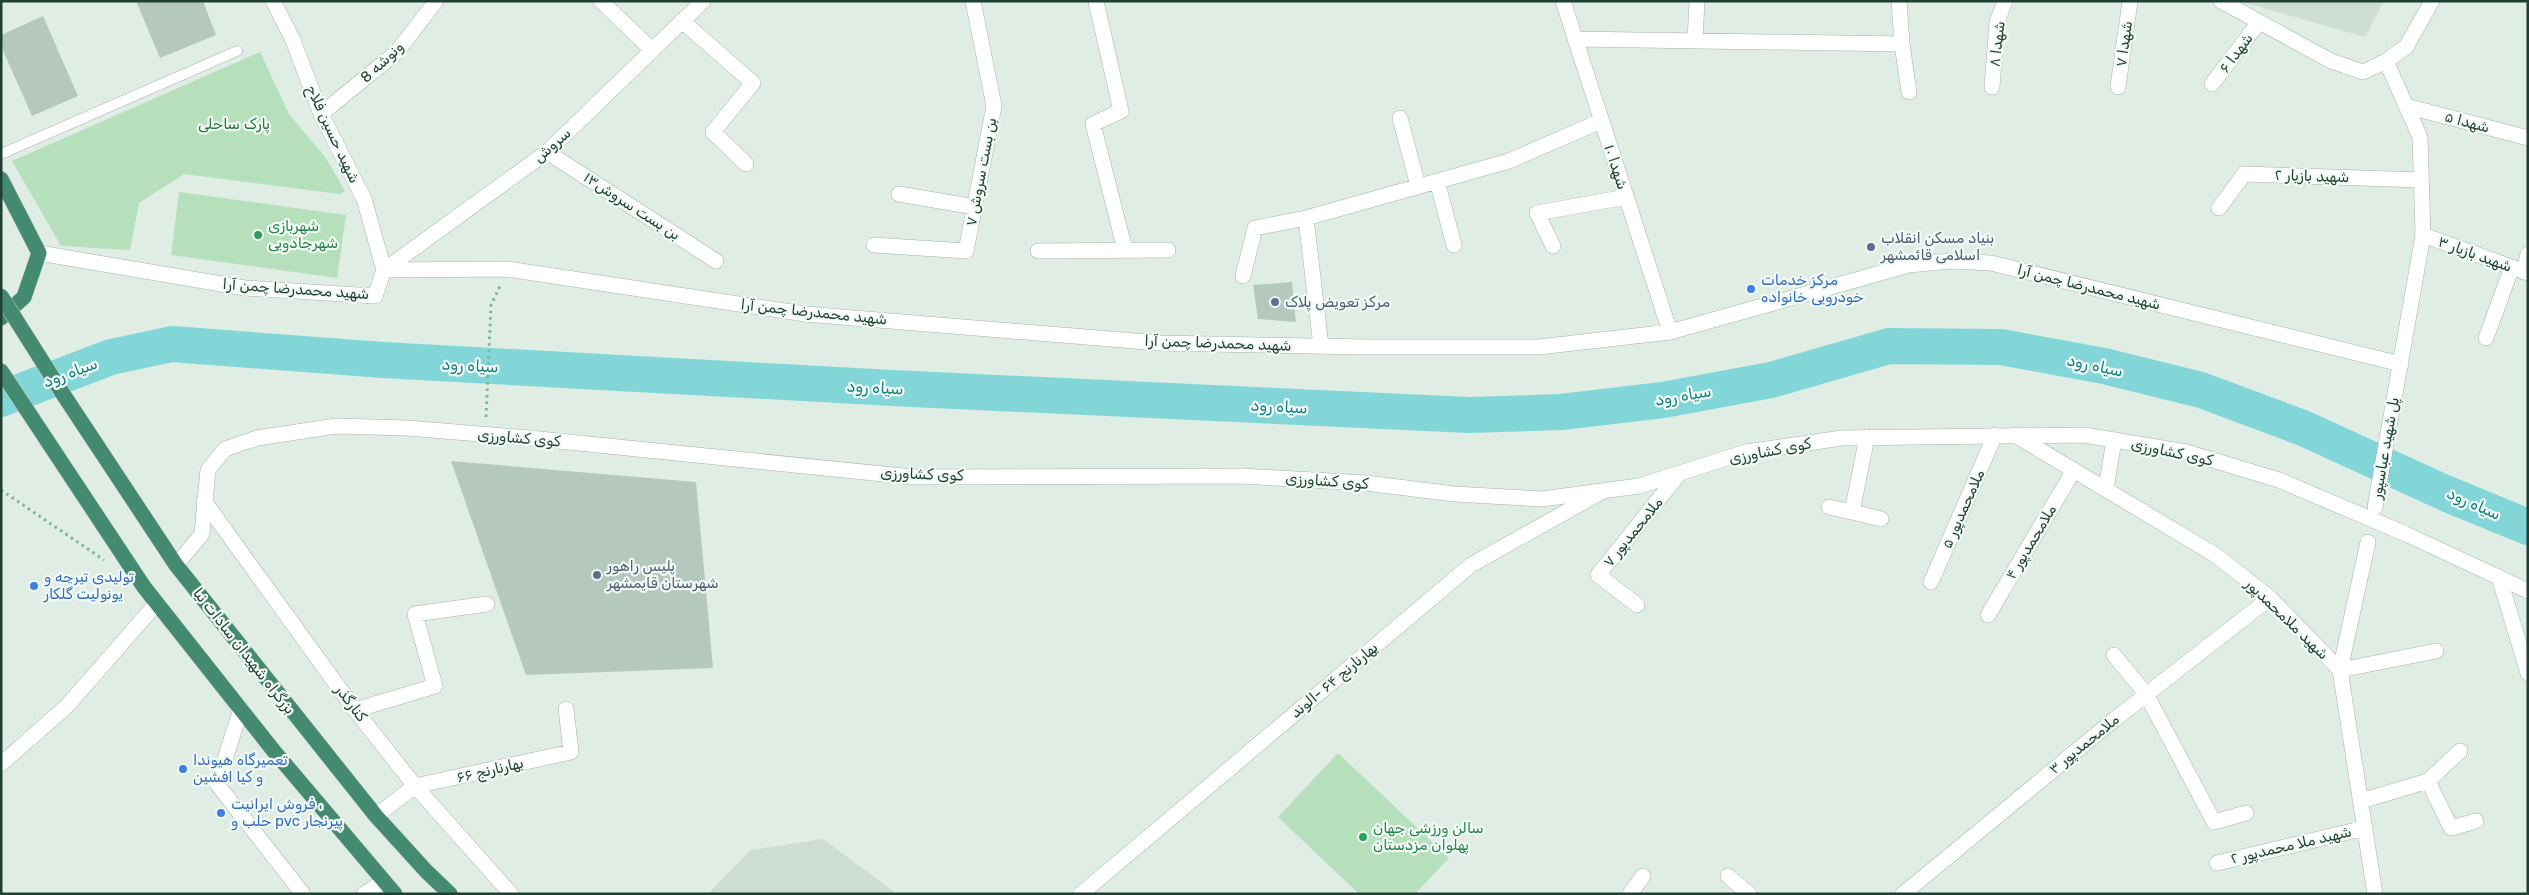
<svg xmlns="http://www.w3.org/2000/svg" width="2529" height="895" viewBox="0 0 2529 895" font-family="Rubik,Vazirmatn,sans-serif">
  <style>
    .built { fill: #ceddd4 }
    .green { fill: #b6e0bc }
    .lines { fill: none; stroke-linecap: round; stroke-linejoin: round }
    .river { stroke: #82d6d8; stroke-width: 36 }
    .building { fill: #b5c8be }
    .service-casing { stroke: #a2b5ac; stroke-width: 11 }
    .minor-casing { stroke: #a2b5ac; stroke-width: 16 }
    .tertiary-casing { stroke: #a2b5ac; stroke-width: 16 }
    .trunk-casing { stroke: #c0c9c6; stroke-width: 16 }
    .path { stroke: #7db49b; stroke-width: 3; stroke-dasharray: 2.5 4; stroke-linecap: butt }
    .service { stroke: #fff; stroke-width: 10 }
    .minor { stroke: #fff; stroke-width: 15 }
    .tertiary { stroke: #fff; stroke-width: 15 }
    .trunk { stroke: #448a70; stroke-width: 15 }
    .trunk-bridge-casing { stroke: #c0c9c6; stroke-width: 16; stroke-linecap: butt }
    .trunk-bridge { stroke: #448a70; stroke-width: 15 }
    .leisure-dot { fill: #2e9e5b; stroke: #f1f9f4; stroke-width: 2 }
    .service-dot { fill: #5c6f8a; stroke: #f1f9f4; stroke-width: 2 }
    .shop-dot { fill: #3f7fe0; stroke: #f1f9f4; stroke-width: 2 }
    .labels { text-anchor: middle; stroke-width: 4.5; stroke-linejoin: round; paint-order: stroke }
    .street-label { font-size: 15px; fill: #1f3f32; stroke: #f1f9f4 }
    .park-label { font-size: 15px; fill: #257a3a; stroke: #f1f9f4 }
    .leisure-label { font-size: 15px; fill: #27864d; stroke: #f1f9f4; text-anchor: start }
    .service-label { font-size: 15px; fill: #4e5e75; stroke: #f1f9f4; text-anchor: start }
    .shop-label { font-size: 15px; fill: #366cbe; stroke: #f1f9f4; text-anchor: start }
    .water-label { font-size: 16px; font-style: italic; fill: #127e81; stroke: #f1f9f4 }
  </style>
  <rect width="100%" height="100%" fill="#e0ede5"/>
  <path class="built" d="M2239 1H2384L2365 37Z
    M823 839 897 894H708L750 850Z"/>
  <path class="green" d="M260 52 289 114 326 158 345 191 340 194 184 174 139 203 130 250 61 246 12 161Z
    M179 192 346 215 337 278 171 255Z
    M1338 753 1449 858 1415 894H1359L1278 817Z"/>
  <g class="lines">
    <path class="river" d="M1 399 111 357 172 344 383 360 892 388 1469 415 1561 412 1663 400 1771 380 1889 346 2001 347 2104 366 2201 390 2303 428 2445 493 2528 527"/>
  </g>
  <path class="building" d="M136 1H203L216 35 160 58Z
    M43 16 78 96 32 116 1 46V35Z
    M1292 282 1296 322 1258 319 1253 285Z
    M451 461 696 482 713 668 526 675Z"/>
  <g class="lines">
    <defs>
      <path id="service" d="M1 154 237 51"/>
      <path id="minor" d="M273 1 292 38 321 114 364 199 384 270 547 152 703 1
        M601 1 652 50
        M1096 1 1121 111 1093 124 1125 250
        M1563 1 1670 332
        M1899 1 1902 44
        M682 21 753 83 713 132 746 164
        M1575 39 1902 44 1909 92
        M1695 41 1697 1
        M2212 84 2259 22
        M1992 87 1997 22 2005 1
        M2118 87 2130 1
        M2406 106 2528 138
        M321 114 397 52 436 1
        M1400 118 1418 186
        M547 152 716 261
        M1437 181 1454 245
        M899 194 975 207
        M2219 208 2244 174 2421 180
        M2423 235 2528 273
        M874 245 966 251 994 106 973 1
        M1553 246 1537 213 1626 197
        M1038 251 1168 250
        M39 253 245 288 375 296 384 270 507 269 805 314 1159 343 1367 347H1539L1670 332 1909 265 1951 261 1991 263 2401 364
        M2524 272 2528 254
        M1243 276 1255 228 1306 218
        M2486 338 2512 267
        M1321 346 1306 218 1509 161 1601 121
        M2015 435 2217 556 2270 598 2340 670 2375 894
        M1867 437 1852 512 1881 519
        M2106 489 2114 440
        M204 501 355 710 415 786 511 894
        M1829 507 1852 512
        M2499 577 2528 673
        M1931 582 1995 435
        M1637 605 1598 575 1679 474
        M1988 615 2074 470
        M2114 655 2146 694 2214 822 2246 813
        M2340 670 2368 542
        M2340 670 2436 651
        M241 709 217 784 303 894
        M355 710 435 686 415 614 487 604
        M1 764 67 706 157 603
        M2428 781 2451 828 2476 821
        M2361 801 2428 781 2460 751
        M376 816 415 786 571 752 566 709
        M2217 863 2365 828
        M1728 876 1749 894
        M364 894 384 881
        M1081 894 1471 565 1603 491
        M1630 894 1643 876
        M1903 894 2115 719 2270 598"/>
      <path id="tertiary" d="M2221 1 2331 61 2363 72 2386 61 2406 47 2432 1
        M2375 507 2423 235 2420 137 2386 61
        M176 565 202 534 208 470 225 449 257 438 336 426 407 428 529 438 913 477 1241 476 1366 483 1454 494 1542 499 1639 486 1746 452 1842 438 2084 435 2186 452 2279 480 2406 534 2528 591"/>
      <path id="trunk" d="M1 179 39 253 24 297 1 318
        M1 371 144 587 273 750 395 894
        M61 391 176 565 376 816 426 871 450 894"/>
    </defs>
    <use href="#service" class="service-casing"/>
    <use href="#minor" class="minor-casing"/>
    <use href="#tertiary" class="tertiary-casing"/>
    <use href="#trunk" class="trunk-casing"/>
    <path class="path" d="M486 417 491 305 500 286
      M1 490 104 560"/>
    <use href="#service" class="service"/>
    <use href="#minor" class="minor"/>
    <use href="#tertiary" class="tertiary"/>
    <use href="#trunk" class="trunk"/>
    <defs>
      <path id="trunk-bridge" d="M1 296 61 391"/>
    </defs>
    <use href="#trunk-bridge" class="trunk-bridge-casing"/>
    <use href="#trunk-bridge" class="trunk-bridge"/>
  </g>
  <g class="leisure-dot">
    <circle cx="258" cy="235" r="5"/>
    <circle cx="1363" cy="837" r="5"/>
  </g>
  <g class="service-dot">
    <circle cx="1871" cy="247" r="5"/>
    <circle cx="1275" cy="302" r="5"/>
    <circle cx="597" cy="575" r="5"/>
  </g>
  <g class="shop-dot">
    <circle cx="1751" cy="289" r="5"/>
    <circle cx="34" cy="586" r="5"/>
    <circle cx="183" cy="769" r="5"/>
    <circle cx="221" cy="813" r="5"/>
  </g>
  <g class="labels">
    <g class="street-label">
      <text transform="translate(1997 44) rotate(-83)" y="5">شهدا ۸</text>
      <text transform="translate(2124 44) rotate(-82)" y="5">شهدا ۷</text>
      <text transform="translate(2236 53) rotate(-53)" y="5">شهدا ۶</text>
      <text transform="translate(382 62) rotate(-43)" y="5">ونوشه 8</text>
      <text transform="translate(2467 122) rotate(15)" y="5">شهدا ۵</text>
      <text transform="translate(333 134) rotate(65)" y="5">شهید حسین فلاح</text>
      <text transform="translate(552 145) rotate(-41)" y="5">سروش</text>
      <text transform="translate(1616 167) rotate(72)" y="5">شهدا ۱۰</text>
      <text transform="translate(981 172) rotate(-79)" y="5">بن بست سروش ۷</text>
      <text transform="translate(2312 176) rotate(2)" y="5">شهید بازیار ۲</text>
      <text transform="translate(632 206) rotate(33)" y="5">بن بست سروش۱۳</text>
      <text transform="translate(2475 254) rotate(20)" y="5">شهید بازیار ۳</text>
      <text transform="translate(2089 287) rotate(14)" y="5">شهید محمدرضا چمن آرا</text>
      <text transform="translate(296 289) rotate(4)" y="5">شهید محمدرضا چمن آرا</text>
      <text transform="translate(814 312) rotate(6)" y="5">شهید محمدرضا چمن آرا</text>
      <text transform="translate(1218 343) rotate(2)" y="5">شهید محمدرضا چمن آرا</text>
      <text transform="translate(519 438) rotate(5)" y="5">کوی کشاورزی</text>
      <text transform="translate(2385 448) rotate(-80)" y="5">پل شهید عباسپور</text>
      <text transform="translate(1770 451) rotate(-11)" y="5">کوی کشاورزی</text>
      <text transform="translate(2172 452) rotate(12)" y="5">کوی کشاورزی</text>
      <text transform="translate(922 474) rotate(2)" y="5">کوی کشاورزی</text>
      <text transform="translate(1327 481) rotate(4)" y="5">کوی کشاورزی</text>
      <text transform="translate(1963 509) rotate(-66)" y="5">ملامحمدپور ۵</text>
      <text transform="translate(1633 532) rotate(-51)" y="5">ملامحمدپور ۷</text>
      <text transform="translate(2031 542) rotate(-59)" y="5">ملامحمدپور ۴</text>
      <text transform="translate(2287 619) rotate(44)" y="5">شهید ملامحمدپور</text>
      <text transform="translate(244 651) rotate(52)" y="5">بزرگراه شهیدان سادات نیا</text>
      <text transform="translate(1334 680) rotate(-40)" y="5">بهارنارنج ۶۴ -الوند</text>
      <text transform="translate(351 703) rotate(53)" y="5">کنارگذر</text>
      <text transform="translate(2084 744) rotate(-39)" y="5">ملامحمدپور ۳</text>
      <text transform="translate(490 770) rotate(-13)" y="5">بهارنارنج ۶۶</text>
      <text transform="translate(2291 845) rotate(-13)" y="5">شهید ملا محمدپور ۲</text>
    </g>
    <g class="park-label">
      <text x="234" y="129">پارک ساحلی</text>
    </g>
    <g class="leisure-label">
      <text x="268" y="231">شهربازی<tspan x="268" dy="17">شهرجادویی</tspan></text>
      <text x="1373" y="833">سالن ورزشی جهان<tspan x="1373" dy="17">پهلوان مزدستان</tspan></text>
    </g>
    <g class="service-label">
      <text x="1881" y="243">بنیاد مسکن انقلاب<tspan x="1881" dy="17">اسلامی قائمشهر</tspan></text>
      <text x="1285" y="307">مرکز تعویض پلاک</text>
      <text x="607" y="571">پلیس راهور<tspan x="607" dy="17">شهرستان قایمشهر</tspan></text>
    </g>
    <g class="shop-label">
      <text x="1761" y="285">مرکز خدمات<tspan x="1761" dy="17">خودرویی خانواده</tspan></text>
      <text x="44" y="582">تولیدی تیرچه و<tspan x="44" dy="17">یونولیت گلکار</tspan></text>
      <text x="193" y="765">تعمیرگاه هیوندا<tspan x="193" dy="17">و کیا افشین</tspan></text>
      <text x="231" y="809">فروش ایرانیت ،<tspan x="231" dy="17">حلب و pvc پیرنجار</tspan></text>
    </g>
    <g class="water-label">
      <text transform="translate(470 365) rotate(3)" y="6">سیاه رود</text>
      <text transform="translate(2095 365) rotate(12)" y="6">سیاه رود</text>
      <text transform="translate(70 372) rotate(-21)" y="6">سیاه رود</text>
      <text transform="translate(875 387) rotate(3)" y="6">سیاه رود</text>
      <text transform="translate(1683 395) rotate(-10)" y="6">سیاه رود</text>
      <text transform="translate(1279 406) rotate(3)" y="6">سیاه رود</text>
      <text transform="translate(2474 503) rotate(24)" y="6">سیاه رود</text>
    </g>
  </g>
  <rect width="2529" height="895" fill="none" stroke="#1f3f32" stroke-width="5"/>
</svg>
